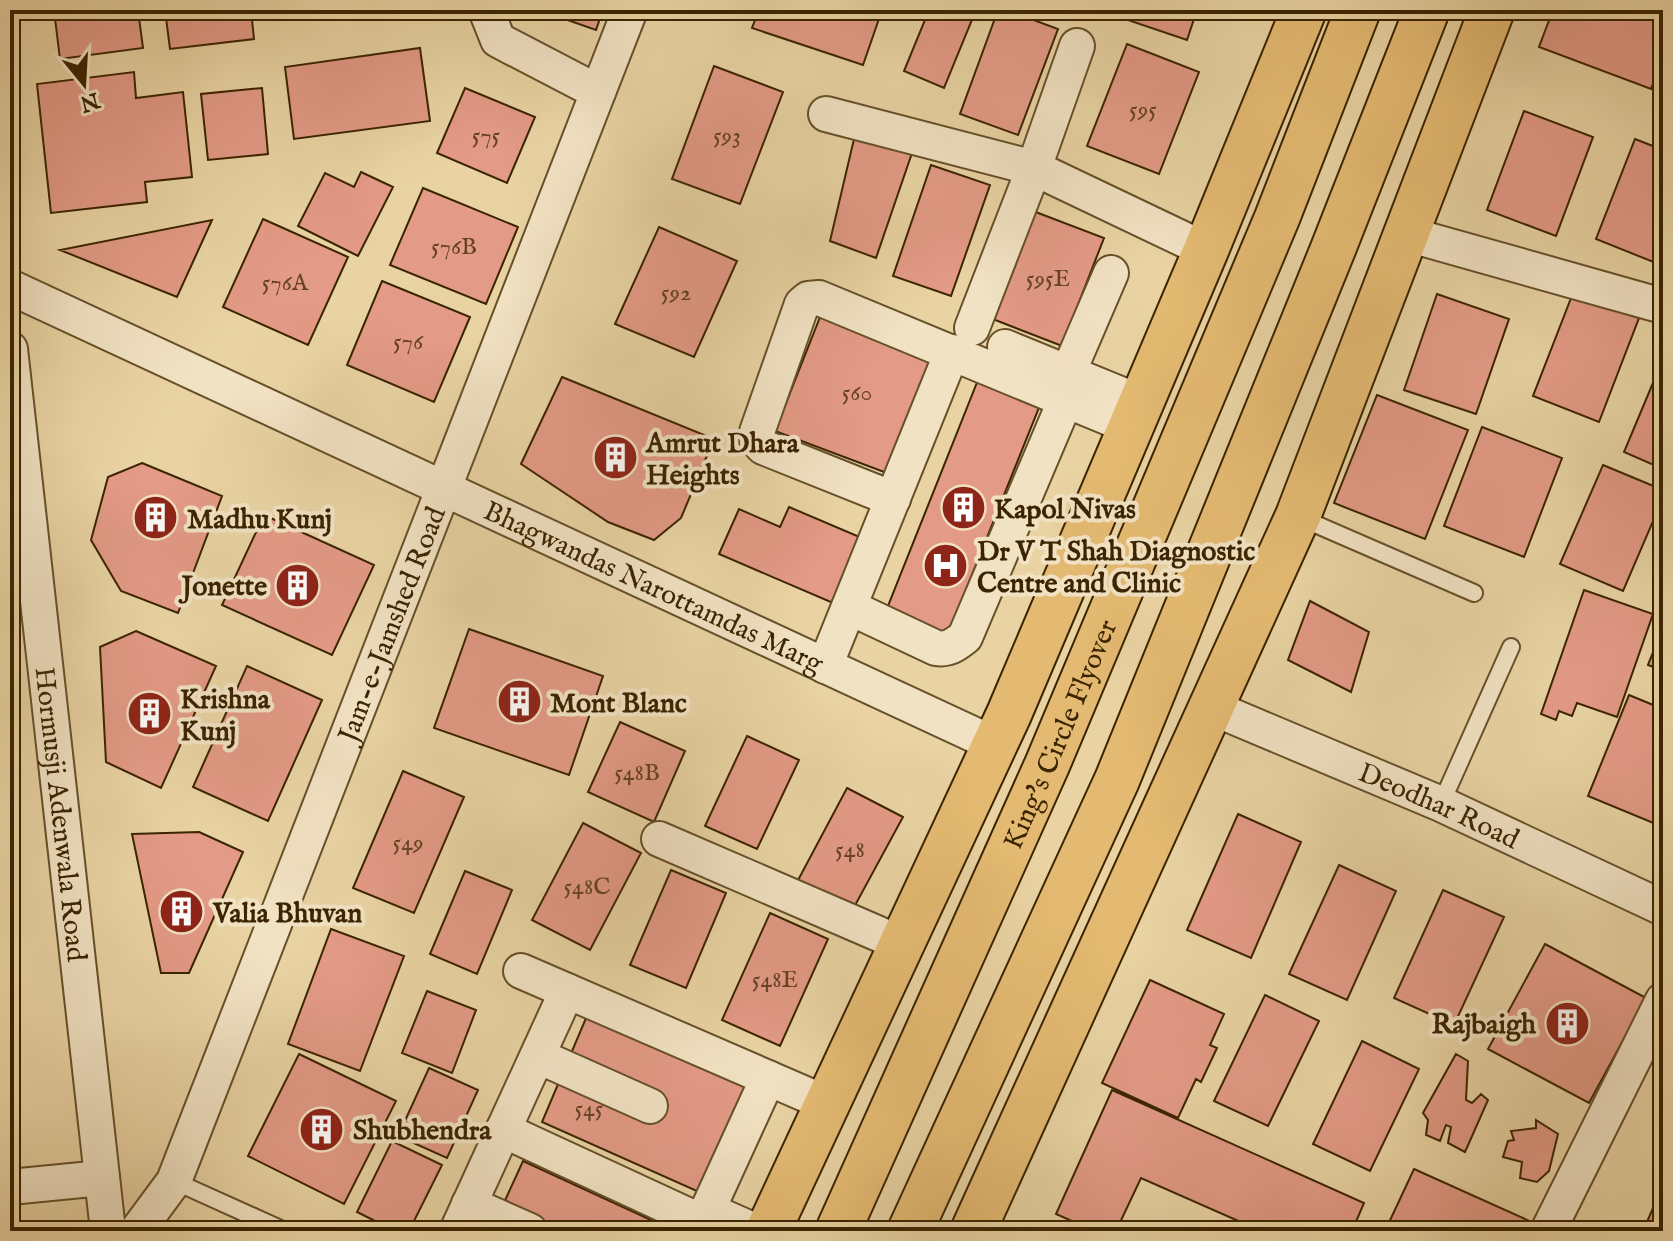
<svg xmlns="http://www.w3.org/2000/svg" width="1673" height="1241" viewBox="0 0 1673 1241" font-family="'IM FELL English',serif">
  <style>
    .building { fill: #e39a86; stroke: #3b2400; stroke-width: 2 }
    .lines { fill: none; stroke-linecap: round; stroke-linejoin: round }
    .lane-casing { stroke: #665029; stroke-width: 20 }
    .street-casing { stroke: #665029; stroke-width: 38 }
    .highway-casing { stroke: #3b2400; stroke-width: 48 }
    .lane { stroke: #f1e2c3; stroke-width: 16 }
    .street { stroke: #f1e2c3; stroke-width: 34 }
    .highway { stroke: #e4ba72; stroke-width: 44 }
    .labels { text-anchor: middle; stroke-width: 8; stroke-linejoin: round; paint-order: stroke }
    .number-label { font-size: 24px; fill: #654222 }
    .poi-label { font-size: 28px; font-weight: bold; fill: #3b2400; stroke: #f1e2c3; text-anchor: start }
    .street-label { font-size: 28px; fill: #3b2400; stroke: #f1e2c3 }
  </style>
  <rect width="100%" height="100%" fill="#e9d3a3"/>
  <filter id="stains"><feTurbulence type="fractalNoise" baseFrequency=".0025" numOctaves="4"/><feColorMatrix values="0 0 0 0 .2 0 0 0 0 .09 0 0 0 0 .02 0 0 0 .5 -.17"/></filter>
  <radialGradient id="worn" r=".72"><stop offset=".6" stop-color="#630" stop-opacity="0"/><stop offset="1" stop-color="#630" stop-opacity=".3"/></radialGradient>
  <path class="building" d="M54 10H138L143 48 60 59Z
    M165 10H251L254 39 170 49Z
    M289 10H374L290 20Z
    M539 10H603L596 30Z
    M759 10H882L863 65 752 28Z
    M929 10H976L944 88 904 71Z
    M998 10H1007L1058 29 1018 135 960 114Z
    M1112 10H1197L1187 40 1110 14Z
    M1553 10H1663V57L1651 89 1539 47Z
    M1127 44 1199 72 1159 174 1087 146Z
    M420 48 430 121 294 139 285 67Z
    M714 66 783 92 740 204 672 179Z
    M134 72 136 98 183 92 192 177 145 182 147 202 51 213 37 84Z
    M262 88 268 154 208 160 201 94Z
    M465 88 535 117 507 183 437 153Z
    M1524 111 1593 137 1556 236 1487 210Z
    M854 139 912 153 876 258 830 241Z
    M1635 139 1663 150 1661 265 1596 239Z
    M931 165 990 185 951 296 893 276Z
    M361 172 393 187 358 256 298 226 325 173 354 187Z
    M423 188 518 227 486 304 390 265Z
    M1033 211 1104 238 1062 346 990 318Z
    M263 219 348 257 308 345 223 307Z
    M212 220 177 297 60 250Z
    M659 227 737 261 694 357 615 324Z
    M382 281 470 317 434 402 347 365Z
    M1573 293 1639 318 1599 422 1533 396Z
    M1437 294 1509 319 1476 414 1404 390Z
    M824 307 940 352 892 475 775 431Z
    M1663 359V469L1624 452Z
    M562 377 714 439 681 518 654 540 608 522 521 464Z
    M978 380 1040 405 948 635 886 611Z
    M1377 395 1468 430 1425 539 1334 503Z
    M1482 427 1562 458 1524 557 1444 526Z
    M142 463 222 496 178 613 121 591 91 540 108 477Z
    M1603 465 1663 490V498L1623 591 1560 564Z
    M789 507 862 538 833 603 719 554 739 509 780 527Z
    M264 515 374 565 332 655 222 605Z
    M1584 590 1653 614 1617 717 1577 703 1572 716 1559 711 1556 720 1541 714Z
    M1310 601 1369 632 1351 692 1288 660Z
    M1663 627V671L1648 665Z
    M469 629 603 676 569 775 434 728Z
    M136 631 216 666 161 788 106 762 100 647Z
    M247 666 322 700 268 821 193 787Z
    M1629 695 1663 709V827L1588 796Z
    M620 722 685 751 654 822 588 792Z
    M747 736 799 760 757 849 705 826Z
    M403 771 464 797 414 913 353 888Z
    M847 788 903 817 852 911 797 882Z
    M1238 814 1301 842 1251 958 1187 930Z
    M583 823 641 853 590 950 532 920Z
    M199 832 243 852 189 973H161L132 834Z
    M1339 865 1396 891 1347 1000 1289 974Z
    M671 870 726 893 686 988 630 965Z
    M465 871 512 890 477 974 430 954Z
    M1443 890 1504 917 1454 1025 1394 998Z
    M770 913 828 939 780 1046 722 1020Z
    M331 929 404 956 360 1071 288 1044Z
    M1545 944 1646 998 1589 1103 1488 1049Z
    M1150 980 1224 1014 1210 1045 1217 1048 1201 1082 1196 1079 1178 1118 1102 1083Z
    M427 991 476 1010 452 1073 402 1053Z
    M1265 995 1319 1021 1268 1126 1214 1101Z
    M589 1011 749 1080 699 1192 542 1122Z
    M1362 1041 1419 1069 1370 1171 1313 1144Z
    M299 1054 396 1101 344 1204 248 1156Z
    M1456 1054 1468 1061 1466 1100 1472 1103 1481 1094 1488 1100 1465 1152 1448 1143 1451 1127 1446 1125 1440 1141 1426 1135 1428 1120 1423 1113Z
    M429 1068 478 1090 447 1158 398 1136Z
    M1112 1090 1364 1203 1352 1231H1261L1141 1178 1116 1231H1094L1056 1214Z
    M1536 1120 1558 1134 1549 1171 1537 1182 1520 1178 1522 1162 1503 1157 1508 1141 1514 1140 1511 1131 1536 1128Z
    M392 1141 442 1165 409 1231H395L357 1212Z
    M523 1161 675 1231H555L502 1207Z
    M1414 1169 1534 1223 1531 1231H1385Z
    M1663 1185V1231H1643Z"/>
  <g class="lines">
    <defs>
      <path id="lane" d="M1299 517 1474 593
        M1441 804 1511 647
        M174 1181 285 1231"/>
      <g id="street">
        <path d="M486 10 498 40 598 92"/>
        <path d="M826 114 1034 168 1206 250"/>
        <path d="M1407 234 1659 305"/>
        <path id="s1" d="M10 287 994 744"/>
        <path d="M972 328 1034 168 1077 46"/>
        <path d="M1005 347 1142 403"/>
        <path id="s2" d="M10 349 108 1231"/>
        <path d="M1068 373 1111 273"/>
        <path d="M893 499 763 447 757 440V432L802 304 808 299 819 298 1131 427"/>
        <path d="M849 607 936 648C948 650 955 645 965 637L1066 399"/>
        <path d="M825 666 952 352"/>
        <path id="s3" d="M1213 708 1441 804 1663 908"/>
        <path d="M659 839 902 944"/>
        <path d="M521 971 828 1104"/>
        <path d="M538 1056 650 1106"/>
        <path d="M503 1130 702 1222"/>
        <path d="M10 1187 102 1178"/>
        <path d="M469 1204 530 1231"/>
        <path d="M708 1210 755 1231"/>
        <path id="s4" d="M137 1231 174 1181 630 10"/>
        <path d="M457 1231 567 991"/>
        <path d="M698 1231 768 1078"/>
        <path d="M1548 1231 1663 1000"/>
      </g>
      <g id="highway">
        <path d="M768 1231 1009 714 1206 250 1304 10"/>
        <path id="s5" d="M838 1231 1047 765 1277 218 1358 10"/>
        <path d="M910 1231 1117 780 1333 249 1427 10"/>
        <path d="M973 1231 1298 516 1492 10"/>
      </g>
    </defs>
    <use href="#lane" class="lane-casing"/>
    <use href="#street" class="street-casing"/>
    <use href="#highway" class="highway-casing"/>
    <use href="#lane" class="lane"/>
    <use href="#street" class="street"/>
    <use href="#highway" class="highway"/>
  </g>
  <defs>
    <symbol id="building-disc" viewBox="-11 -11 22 22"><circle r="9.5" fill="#8f2418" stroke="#f1e2c3"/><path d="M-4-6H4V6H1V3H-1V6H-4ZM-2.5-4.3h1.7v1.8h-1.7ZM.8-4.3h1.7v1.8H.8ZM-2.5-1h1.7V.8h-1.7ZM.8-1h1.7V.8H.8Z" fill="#fff"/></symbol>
    <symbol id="hospital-disc" viewBox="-11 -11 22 22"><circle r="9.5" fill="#8f2418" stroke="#f1e2c3"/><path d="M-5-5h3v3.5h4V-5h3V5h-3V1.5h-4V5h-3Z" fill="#fff"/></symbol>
  </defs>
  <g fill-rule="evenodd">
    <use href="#building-disc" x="590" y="432" width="51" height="51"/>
    <use href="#building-disc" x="938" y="482" width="51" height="51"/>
    <use href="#building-disc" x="130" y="492" width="51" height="51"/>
    <use href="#hospital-disc" x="920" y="540" width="51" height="51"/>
    <use href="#building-disc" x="272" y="560" width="51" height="51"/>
    <use href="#building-disc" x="494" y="676" width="51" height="51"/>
    <use href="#building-disc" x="124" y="688" width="51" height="51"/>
    <use href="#building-disc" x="156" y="886" width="51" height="51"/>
    <use href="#building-disc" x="1542" y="998" width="51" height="51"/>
    <use href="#building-disc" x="296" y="1104" width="51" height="51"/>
  </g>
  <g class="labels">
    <g class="number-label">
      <text x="1143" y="117">595</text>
      <text x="486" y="143">575</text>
      <text x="727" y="143">593</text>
      <text x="454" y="254">576B</text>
      <text x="1048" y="286">595E</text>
      <text x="285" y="290">576A</text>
      <text x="676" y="300">592</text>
      <text x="408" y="349">576</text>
      <text x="857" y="400">560</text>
      <text x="637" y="780">548B</text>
      <text x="408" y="850">549</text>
      <text x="850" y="857">548</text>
      <text x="587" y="894">548C</text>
      <text x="775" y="987">548E</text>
      <text x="589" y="1116">545</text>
    </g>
    <g class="poi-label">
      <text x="646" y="452">Amrut Dhara<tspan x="646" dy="32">Heights</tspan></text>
      <text x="994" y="518">Kapol Nivas</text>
      <text x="187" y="528">Madhu Kunj</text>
      <text x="977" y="560">Dr V T Shah Diagnostic<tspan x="977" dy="32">Centre and Clinic</tspan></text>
      <text x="267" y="595" text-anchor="end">Jonette</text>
      <text x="180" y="708">Krishna<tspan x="180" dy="32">Kunj</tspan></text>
      <text x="550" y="712">Mont Blanc</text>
      <text x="213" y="922">Valia Bhuvan</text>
      <text x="1536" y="1033" text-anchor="end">Rajbaigh</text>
      <text x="353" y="1139">Shubhendra</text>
    </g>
    <g class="street-label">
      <text dy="10" stroke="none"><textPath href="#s1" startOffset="710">Bhagwandas Narottamdas Marg</textPath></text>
      <text dy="10" stroke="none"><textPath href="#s4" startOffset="660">Jam-e-Jamshed Road</textPath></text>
      <text dy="10" stroke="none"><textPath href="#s5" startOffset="544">King's Circle Flyover</textPath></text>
      <text dy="10" stroke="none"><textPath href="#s3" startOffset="246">Deodhar Road</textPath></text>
      <text dy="10" stroke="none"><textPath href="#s2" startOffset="468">Hormusji Adenwala Road</textPath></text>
    </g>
  </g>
  <rect width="1673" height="1241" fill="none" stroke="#e9d3a3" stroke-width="40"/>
  <rect x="12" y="12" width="1649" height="1217" fill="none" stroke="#3b2400" stroke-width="4"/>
  <rect x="20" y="20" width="1633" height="1201" fill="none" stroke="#3b2400" stroke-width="2"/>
  <g transform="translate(84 84) rotate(162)" stroke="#f1e2c3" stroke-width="6" paint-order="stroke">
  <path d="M0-6L14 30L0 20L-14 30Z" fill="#3b2400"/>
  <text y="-12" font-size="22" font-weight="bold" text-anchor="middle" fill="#3b2400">N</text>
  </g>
  <rect width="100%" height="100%" filter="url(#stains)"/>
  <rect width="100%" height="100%" fill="url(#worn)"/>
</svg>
